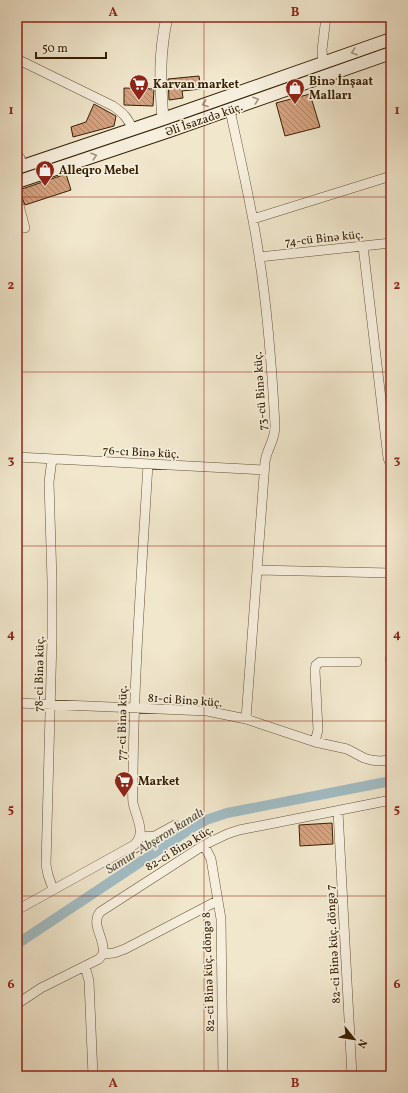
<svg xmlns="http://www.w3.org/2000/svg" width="408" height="1093" viewBox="0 0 408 1093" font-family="Vollkorn,serif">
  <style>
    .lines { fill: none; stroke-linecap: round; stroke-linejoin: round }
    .canal { stroke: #a1bcc3; stroke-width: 10 }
    .building { fill: url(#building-back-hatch); stroke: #362001 }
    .minor-casing { stroke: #655234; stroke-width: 10 }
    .tertiary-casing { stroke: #655234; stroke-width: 12 }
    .secondary-casing { stroke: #362001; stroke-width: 14 }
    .minor { stroke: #f6efde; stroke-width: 9 }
    .tertiary { stroke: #f6efde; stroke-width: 11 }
    .secondary { stroke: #f6efde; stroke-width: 12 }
    .oneway { stroke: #a0927b }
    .grid { fill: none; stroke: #8f2418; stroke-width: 1; stroke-opacity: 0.55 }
    .labels { text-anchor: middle; stroke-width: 3.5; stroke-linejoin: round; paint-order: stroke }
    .poi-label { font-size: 12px; font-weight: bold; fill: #362001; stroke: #f6efde; text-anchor: start }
    .street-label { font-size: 12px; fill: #362001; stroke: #f6efde }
    .water-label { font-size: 13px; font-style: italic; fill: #564f3b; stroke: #f6efde }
    .neatline { fill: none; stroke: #8f2418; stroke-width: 1.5 }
    .grid-label { font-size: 13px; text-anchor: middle; font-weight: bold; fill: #8f2418 }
  </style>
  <defs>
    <pattern id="building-back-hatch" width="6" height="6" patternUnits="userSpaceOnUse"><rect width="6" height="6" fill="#d6a17e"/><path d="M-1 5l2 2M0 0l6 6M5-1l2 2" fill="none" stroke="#ae8365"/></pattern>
  </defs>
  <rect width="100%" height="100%" fill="#f1e7cd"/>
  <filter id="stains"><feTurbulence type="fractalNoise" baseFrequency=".005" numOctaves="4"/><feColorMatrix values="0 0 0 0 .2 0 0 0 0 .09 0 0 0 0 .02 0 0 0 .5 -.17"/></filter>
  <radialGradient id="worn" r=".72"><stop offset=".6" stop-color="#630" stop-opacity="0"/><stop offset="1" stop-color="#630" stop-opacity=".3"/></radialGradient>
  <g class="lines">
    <path class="canal" d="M17 944 193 827 206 820 227 813 391 781"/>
  </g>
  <path class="building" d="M199 76 201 89 182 91 183 98 169 100 168 79Z
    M124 88 154 89 153 106 124 105Z
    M310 94 320 127 285 136 276 103Z
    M94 104 116 116 114 126 73 137 71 127 86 122Z
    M66 174 71 190 25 205 19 190Z
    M332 823 333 844 300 846 299 825Z"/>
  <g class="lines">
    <defs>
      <path id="minor" d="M17 59 113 106C123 113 128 118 133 130
        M323 63 322 50 326 17
        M230 110C240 158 252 207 259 256 268 312 272 369 275 426 275 441 267 448 265 462L246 719
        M17 155 20 158 23 166
        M17 198 25 228
        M253 219 391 176
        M363 246 388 458 389 461 391 462
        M259 257 391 243
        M17 457 264 470
        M52 459 49 482 52 581V638L46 865 48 875 53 889
        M257 570 391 573
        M390 659H391
        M17 703 207 711 246 719 315 742 347 749 364 758 371 760 379 761 391 760
        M315 742 318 730 315 670 316 665 320 662H357
        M338 811 352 1076
        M140 837 155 836 175 825
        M204 845 211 859 221 919 223 1076
        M17 910 134 845C147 834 136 817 133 803 132 794 133 785 133 776 134 672 142 568 148 464
        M103 954C106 939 90 925 100 912L204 845 227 834 239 830 391 800
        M103 954 114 953 125 949 217 901
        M85 966 89 981 93 1076
        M17 1004 41 988 99 959 103 954
        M17 1049V1050"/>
      <path id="tertiary" d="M163 119C160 82 159 54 167 17"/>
      <path id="secondary" d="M17 168 163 119 391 39
        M17 182 169 131 391 53"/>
    </defs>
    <use href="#minor" class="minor-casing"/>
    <use href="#tertiary" class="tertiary-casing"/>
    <use href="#secondary" class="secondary-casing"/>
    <use href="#minor" class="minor"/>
    <use href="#tertiary" class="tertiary"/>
    <use href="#secondary" class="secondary"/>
  </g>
  <defs><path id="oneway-chevron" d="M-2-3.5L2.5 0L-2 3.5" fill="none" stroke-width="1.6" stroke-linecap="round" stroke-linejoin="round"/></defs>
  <g class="oneway">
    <use href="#oneway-chevron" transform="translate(354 52) rotate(161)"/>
    <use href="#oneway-chevron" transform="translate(256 100) rotate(-19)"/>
    <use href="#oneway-chevron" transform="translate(205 104) rotate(160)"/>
    <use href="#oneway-chevron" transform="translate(94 156) rotate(-18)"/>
  </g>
  <path class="grid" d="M204 17V1076M17 197H391M17 372H391M17 546H391M17 721H391M17 896H391"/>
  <defs>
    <symbol id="supermarket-pin" viewBox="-11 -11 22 30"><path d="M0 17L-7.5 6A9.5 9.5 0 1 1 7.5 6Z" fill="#8f2418" stroke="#f6efde"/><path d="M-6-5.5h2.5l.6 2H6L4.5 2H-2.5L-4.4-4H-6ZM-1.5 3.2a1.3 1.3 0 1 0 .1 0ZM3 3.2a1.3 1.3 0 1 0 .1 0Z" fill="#fff"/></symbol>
    <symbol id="shop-pin" viewBox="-11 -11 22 30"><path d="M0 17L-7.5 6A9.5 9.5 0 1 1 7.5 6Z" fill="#8f2418" stroke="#f6efde"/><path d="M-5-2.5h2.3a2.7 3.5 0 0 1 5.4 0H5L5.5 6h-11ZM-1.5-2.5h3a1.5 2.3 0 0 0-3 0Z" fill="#fff"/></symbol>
  </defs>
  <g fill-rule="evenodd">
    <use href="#supermarket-pin" x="128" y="73" width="22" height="30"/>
    <use href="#shop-pin" x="284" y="77" width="22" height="30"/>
    <use href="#shop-pin" x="34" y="159" width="22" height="30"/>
    <use href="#supermarket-pin" x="113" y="770" width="22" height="30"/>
  </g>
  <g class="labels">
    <g class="poi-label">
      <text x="309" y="85">Binə İnşaat<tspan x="309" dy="14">Malları</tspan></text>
      <text x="153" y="88">Karvan market</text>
      <text x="59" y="174">Alleqro Mebel</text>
      <text x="138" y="785">Market</text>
    </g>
    <g class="street-label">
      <text transform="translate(204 119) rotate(-19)" y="4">Əli İsazadə küç.</text>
      <text transform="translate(324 238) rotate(-6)" y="4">74-cü Binə küç.</text>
      <text transform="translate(260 391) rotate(-94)" y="4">73-cü Binə küç.</text>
      <text transform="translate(141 452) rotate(3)" y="4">76-cı Binə küç.</text>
      <text transform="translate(39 674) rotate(-89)" y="4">78-ci Binə küç.</text>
      <text transform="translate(185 700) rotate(4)" y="4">81-ci Binə küç.</text>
      <text transform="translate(122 723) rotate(-89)" y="4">77-ci Binə küç.</text>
      <text transform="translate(179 848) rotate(-31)" y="4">82-ci Binə küç.</text>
      <text transform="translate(333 944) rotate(-93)" y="4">82-ci Binə küç. döngə 7</text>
      <text transform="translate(208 972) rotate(-92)" y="4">82-ci Binə küç. döngə 8</text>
    </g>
    <g class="water-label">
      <text transform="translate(154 840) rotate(-32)" y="5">Samur-Abşeron kanalı</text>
    </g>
  </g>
  <rect width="408" height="1093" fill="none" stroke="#f1e7cd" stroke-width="44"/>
  <g transform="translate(354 1039) rotate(120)" stroke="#f6efde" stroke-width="3" paint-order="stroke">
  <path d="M0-3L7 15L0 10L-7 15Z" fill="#362001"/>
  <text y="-6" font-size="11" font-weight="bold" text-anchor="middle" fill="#362001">N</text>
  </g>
  <path d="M36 52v6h70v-6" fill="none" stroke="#362001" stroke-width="2"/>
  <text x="42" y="52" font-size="12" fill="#362001" stroke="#f6efde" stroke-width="3" paint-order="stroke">50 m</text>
  <rect x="22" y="22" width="364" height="1049" class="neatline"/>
  <g class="grid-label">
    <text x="113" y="16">A</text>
    <text x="295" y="16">B</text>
    <text x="11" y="114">1</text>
    <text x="397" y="114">1</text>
    <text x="11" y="289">2</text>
    <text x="397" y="289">2</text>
    <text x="11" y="464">3</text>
    <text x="397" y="464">3</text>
    <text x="11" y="638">4</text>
    <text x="397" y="638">4</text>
    <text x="11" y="813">5</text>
    <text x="397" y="813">5</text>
    <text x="11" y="988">6</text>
    <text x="397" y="988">6</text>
    <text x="113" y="1087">A</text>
    <text x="295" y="1087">B</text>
  </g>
  <rect width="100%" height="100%" filter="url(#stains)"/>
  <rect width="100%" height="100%" fill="url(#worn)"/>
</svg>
